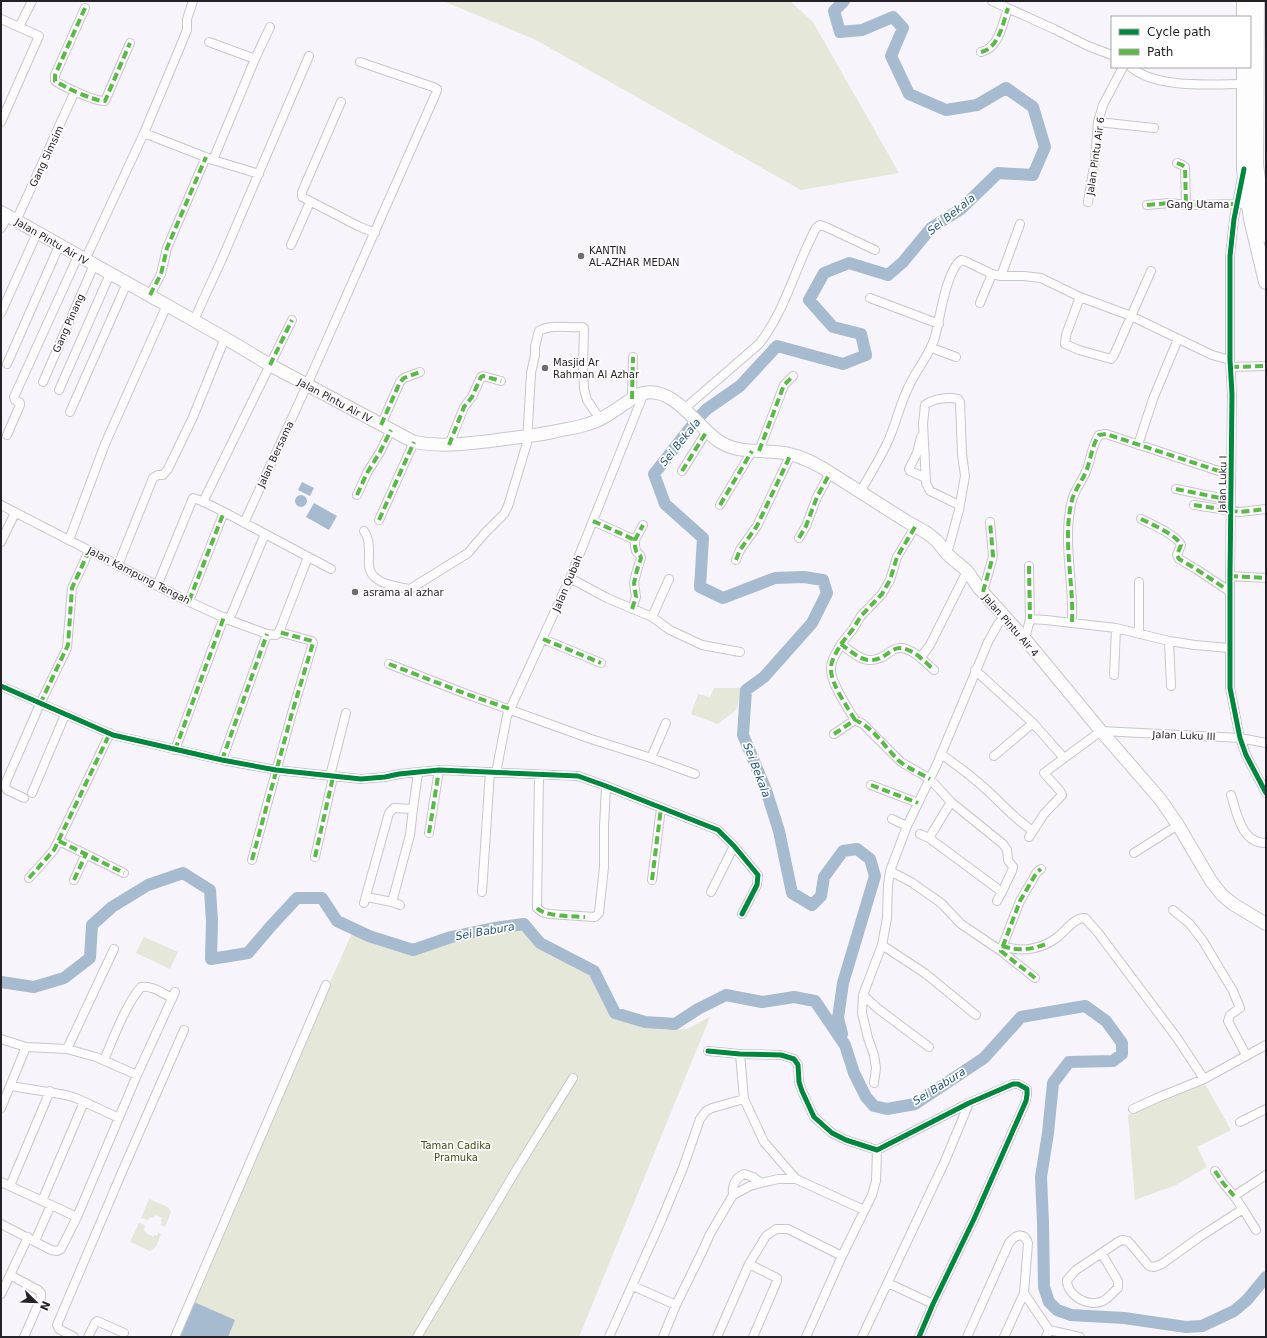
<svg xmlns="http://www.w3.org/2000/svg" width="1267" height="1338" viewBox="0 0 1267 1338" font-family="'DejaVu Sans',sans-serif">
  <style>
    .green { fill: #e5e7d8 }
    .water { fill: #a6bbd0 }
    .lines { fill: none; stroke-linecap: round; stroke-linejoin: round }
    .river { stroke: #a6bbd0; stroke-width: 12 }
    .minor-casing { stroke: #c9c5cc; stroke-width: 10 }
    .secondary-casing { stroke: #c9c5cc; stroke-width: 14 }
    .trunk-casing { stroke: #c9c5cc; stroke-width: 16 }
    .minor { stroke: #fefdfe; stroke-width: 8 }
    .secondary { stroke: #fefdfe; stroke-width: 12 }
    .trunk { stroke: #fefdfe; stroke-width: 14 }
    .quiet { stroke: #58b947; stroke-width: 4; stroke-dasharray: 8 4; stroke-linecap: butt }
    .cycleway-casing { stroke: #fff; stroke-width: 8 }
    .cycleway { stroke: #00873e; stroke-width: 5 }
    .poi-dot { fill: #6f6b72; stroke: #fff; stroke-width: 1.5 }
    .labels { text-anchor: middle; stroke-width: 3.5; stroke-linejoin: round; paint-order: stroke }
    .street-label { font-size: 10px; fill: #252128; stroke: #fff }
    .poi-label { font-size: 10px; fill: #252128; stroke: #fff; text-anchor: start }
    .park-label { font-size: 10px; fill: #424c0f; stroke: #fff }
    .water-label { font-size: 11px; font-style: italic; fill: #23577c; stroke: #fff }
  </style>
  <rect width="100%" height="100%" fill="#f8f4fb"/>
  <path class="green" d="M443 1H790L813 22 899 173 801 190 534 39Z
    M1261 1H1266V36H1262Z
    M714 688H743L736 710 718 724 691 714 698 694 710 697Z
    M523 928 539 948 592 975 611 1017 645 1027 665 1030 687 1029 710 1017 579 1337H172L352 933 414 954 464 938Z
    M144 937 178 952 170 969 136 953Z
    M1205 1084 1231 1130 1197 1147 1207 1167 1176 1185 1135 1200 1128 1115Z
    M149 1199 168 1207 171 1212 165 1227 161 1225 162 1222 161 1221 162 1218 155 1215 153 1218 150 1217 148 1220 141 1218Z
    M139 1223 145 1225 144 1231 147 1233V1234L154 1237V1235L157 1236 158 1233 161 1234 156 1247 150 1251 130 1242Z"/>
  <path class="water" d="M302 482 314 488 310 496 298 490Z
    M295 501a6 6 0 1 1 12 0a6 6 0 1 1-12 0Z
    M314 503 337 516 329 530 306 517Z
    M194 1302 235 1320 228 1337H178Z"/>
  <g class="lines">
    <path class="river" d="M1 982 34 987 64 978 90 958 92 925 112 907 148 885 183 873 210 890 212 921 211 959 248 953 271 926 297 898H322L337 921 369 936 413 950 451 937 494 928 524 924 540 943 594 971 615 1013 645 1022 675 1024 698 1009 726 995 762 1002 794 997 815 1001 845 1045 854 1073 866 1097 874 1106 887 1109 915 1104 984 1058 1021 1017 1085 1006 1106 1021 1122 1043V1054L1113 1061 1069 1062 1053 1083 1048 1133 1041 1177 1043 1223 1044 1287 1049 1302 1057 1310 1071 1315 1124 1318 1186 1327 1202 1326 1234 1311 1247 1300 1266 1277
      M842 1034 838 1018 843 983 875 876 870 859 857 849 843 851 824 877 821 896 812 905 792 893 779 831 766 790 743 735 746 690 764 677 812 623 827 593 823 580 804 577 775 578 723 598 700 587 703 538 665 504 654 474 699 417 707 409 740 386 777 346 843 364 866 355 861 334 833 327 809 300 824 273 849 263 888 275 903 262 931 228 961 209 998 173 1033 175 1045 147 1033 107 1006 88 977 105 946 110 909 94 891 56 903 28 893 17 862 30 840 32 834 11 844 1"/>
    <defs>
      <path id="minor" d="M992 1 1054 29 1088 46 1112 55
        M85 8 55 75V81C64 87 96 102 105 101L130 43
        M1 19 39 36 1 122
        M19 27 32 1
        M209 42 255 59
        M981 52C999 48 1003 23 1008 8
        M1131 67C1155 89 1213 84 1244 84
        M341 102 302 192V197L358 226 375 233
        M1098 122 1154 128
        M144 133 213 160 255 59 270 27
        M213 160 259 174
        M1177 163 1182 165 1185 167 1186 205
        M1242 177 1234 219 1230 256V360L1232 394 1230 576V688L1240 738 1246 755 1266 793
        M1088 202 1095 160 1098 122 1103 105 1123 67
        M1147 205 1170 203 1186 205 1240 204
        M16 221 75 91
        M1 228 8 216
        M291 245 310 202
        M85 260 144 133 178 52 187 30V19L193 1
        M1001 276 1020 224
        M150 295 161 274 167 248 206 157
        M1080 297 1066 335 1065 344 1079 350 1111 359 1114 355 1151 271
        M870 298 939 324
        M980 303 992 274
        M1 313 37 233
        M194 320 222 259 309 56
        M932 348 956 357
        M7 364 59 246
        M1231 367 1266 366
        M43 382 94 265
        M59 390 110 274
        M632 399 633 357
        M684 409 759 344C785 312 796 265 816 228L820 225 826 227 875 250
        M70 412 127 283
        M381 425 400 382 404 378 420 372
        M7 435 20 405V403L15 400 14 397 78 256
        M921 437 917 453 909 469 910 471 926 478
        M449 445 464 407 472 397 481 377 483 376 501 381
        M1138 445 1153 399 1178 339
        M759 451 784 385 793 376
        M682 471 707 431
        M1176 489 1230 500
        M860 492C870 475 881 457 889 439 897 420 901 400 911 382 919 366 930 354 935 337 940 318 946 271 961 260L965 261 992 274 1001 276H1024L1041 278 1080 297 1131 316 1212 355 1230 360
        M357 495 367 473 380 452 391 430
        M203 502 292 320
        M1 505 181 598 229 620 267 634 276 635 279 632
        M720 505 752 451
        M1194 505 1240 512 1266 509
        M1141 519C1151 524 1177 535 1181 545L1177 555 1179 559 1196 569 1229 591
        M379 520 414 442
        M593 521 635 540
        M244 523 307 385 436 93 437 89 433 87 360 62
        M364 531C369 538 369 545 369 554 369 559 368 565 370 570 374 584 398 587 410 589L468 553 485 533 504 514 508 506 527 443 531 373 535 355V346L539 331C551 324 568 328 582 327L584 328 583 367 584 389 587 400 600 419
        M799 538 806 526 817 497 830 473
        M69 540 105 444 167 305
        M1 542 15 513
        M947 554 959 510 965 476 962 454 960 402 958 399C948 397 934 398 925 405L923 424 926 483 930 491 959 505
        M736 560 740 550 757 526 791 454
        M118 565 153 478 158 475H163L168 469 193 417 225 338
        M1029 566 1030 619
        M1230 576 1266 578
        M570 578 607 598 652 617 670 630 702 645 740 652
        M1139 582V634
        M157 586 193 498 202 501 224 512 331 569
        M983 592 993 556 990 522
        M189 601 224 512
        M632 609 636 597 634 583 637 570 641 558 640 555 636 551 635 546V540L643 525
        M652 617 669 579
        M229 620 265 534
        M1072 622C1074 582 1062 540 1072 500 1075 489 1083 480 1087 469 1091 458 1092 445 1099 435L1106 434 1231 475
        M279 632 308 557
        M543 639 601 663
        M1025 639 1030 619 1046 620 1116 628 1169 641 1195 645 1229 648
        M1169 641 1171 686
        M841 644 853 629 861 616 882 594 890 580 897 557 915 527
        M921 657 930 645 967 571
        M389 664 469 695 591 739 651 758 695 774
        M975 670 1033 723 1064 758
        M1114 675 1116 628
        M1 686 113 735 222 760 276 770 361 779 385 777 399 774 439 770 463 771 578 776 606 786 718 830 734 846 758 875 757 885 742 914
        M855 720C848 708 831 684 831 670 830 661 837 652 841 644 849 650 861 661 871 660 880 660 885 655 893 650 907 642 924 661 934 670
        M834 734 855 720 863 724 901 762 930 779 951 802 1003 844 1007 850 1008 860 1013 867 1012 871 1002 892 929 838 951 802
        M175 750 224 617
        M941 754C958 766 974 778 989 792 1004 806 1016 820 1033 831L1029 837
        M994 756 1033 723
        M651 758 666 723
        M222 760 267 634
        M496 773 507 716 570 578 644 393
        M539 775 537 908 542 912 549 914 595 917 599 913 604 867V827L606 786
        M330 776 346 713
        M871 785 918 803
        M32 793 65 715
        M1231 795C1237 814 1242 844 1266 843
        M24 798 7 790 5 786 6 782 40 704 67 648 72 588 89 551
        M892 819 907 826
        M1033 831 1044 814 1062 795 1060 791 1044 773 1101 731 1240 738 1266 743
        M429 833 439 770
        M920 834 929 838
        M59 841 124 873
        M1134 853 1178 825
        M315 857 333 777
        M252 860 292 713 313 643 312 641 279 632
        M890 871 911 882 941 903 961 924 1001 951 1035 978
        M29 878 54 850 110 733
        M74 880 86 854
        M652 880 661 808
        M482 892 490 772
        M711 892 734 846
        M367 897 392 902
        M997 901 1002 892
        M364 903 389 813 394 808 413 809 418 773
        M400 905 392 902 410 835 413 809
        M1173 910 1190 924 1203 941 1233 991 1240 1008 1230 1015 1228 1021 1246 1055
        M882 945 926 974 976 1015
        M1002 946C1022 953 1043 949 1059 936 1066 930 1075 917 1085 918L1099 934 1177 1038 1204 1079
        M1001 950 1020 901 1037 872 1041 869
        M863 995 877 1008 929 1047
        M1 1039 26 1047 67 1049 96 1057 137 1075
        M67 1049 114 949
        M708 1051 740 1054 781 1055 794 1059 798 1065 799 1082 802 1091 814 1117 832 1133 846 1140 877 1150 969 1103 1013 1084H1018L1027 1089V1095L1026 1101 974 1219 933 1304 919 1337
        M740 1054 744 1099 764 1142 796 1179 864 1210
        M104 1060C113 1039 126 1004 141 987 152 985 162 993 172 998
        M874 1083 876 1068 874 1055 868 1038 862 1013 863 995 882 945 887 918 888 885 890 871 907 826 937 764 988 642 998 624 1005 617
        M11 1086 66 1095 76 1098 119 1118
        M1 1108 26 1047
        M1133 1109 1157 1098 1204 1079 1266 1045
        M1240 1122 1266 1109
        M1215 1171 1223 1183 1234 1196
        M1 1182 77 1217
        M10 1186 50 1091
        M733 1195C732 1185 735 1178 744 1174L753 1177 761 1183
        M42 1201 84 1102
        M1243 1209 1256 1230
        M1 1224 51 1250 57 1251 61 1249 77 1217 137 1075 175 992
        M35 1241 51 1205
        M1102 1254 1118 1281V1288C1113 1292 1109 1298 1103 1301 1089 1308 1067 1296 1067 1280L1076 1270 1118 1242 1122 1240 1128 1241 1149 1266 1154 1267 1162 1264 1201 1236 1243 1209 1234 1196 1266 1175
        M749 1264 777 1278V1281L753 1337
        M10 1275 38 1290 41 1293V1298L24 1337
        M888 1283 933 1304
        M633 1286 676 1305
        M1 1294 28 1237
        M74 1337 59 1329 57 1325 122 1172 184 1030
        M88 1337 95 1323 97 1321 124 1333
        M175 1337 326 985
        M417 1337 515 1172 573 1078
        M609 1337 661 1221 683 1168 700 1119 706 1111 712 1108 744 1099
        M663 1337 676 1305 703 1250 710 1234 733 1195 750 1186 761 1183 778 1179H796
        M717 1337 749 1264 766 1236 776 1229H788L842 1256
        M806 1337 842 1256 872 1195 876 1181 877 1150
        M862 1337 945 1161 969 1103
        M967 1337 1009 1243C1015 1235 1024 1231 1028 1243L1024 1293 1049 1330
        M1004 1337 1024 1293
        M1046 1337 1049 1330 1080 1337"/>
      <path id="secondary" d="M1 212 225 338 270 365 414 442C440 447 464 444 490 441 511 438 532 436 553 432 564 429 577 428 588 424 603 420 615 410 627 402 632 399 638 394 644 393 674 386 698 428 720 442 738 453 756 450 776 452 792 453 807 459 821 467L906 521 927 533 937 541 947 554 967 571 979 588 1025 639 1101 731 1160 799 1178 825 1211 881 1222 895 1233 904 1266 924"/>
      <path id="trunk" d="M1244 1V17
        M1257 1 1256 165 1266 235
        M1244 67V169L1251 219 1266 282"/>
    </defs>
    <use href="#minor" class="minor-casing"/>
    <use href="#secondary" class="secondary-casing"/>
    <use href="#trunk" class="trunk-casing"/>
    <use href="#minor" class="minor"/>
    <use href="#secondary" class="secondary"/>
    <use href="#trunk" class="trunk"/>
    <path class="quiet" d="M85 8 55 75V81C64 87 96 102 105 101L130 43
      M981 52C999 48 1003 23 1008 8
      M1177 163 1182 165 1185 167 1186 205
      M1147 205 1170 203 1186 205 1237 204
      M150 295 161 274 167 248 206 157
      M270 365 292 320
      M1231 367 1266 366
      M632 399 633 357
      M381 425 400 382 404 378 420 372
      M449 445 464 407 472 397 481 377 483 376 501 381
      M759 451 784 385 793 376
      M682 471 707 431
      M1176 489 1230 500
      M357 495 367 473 380 452 391 430
      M720 505 752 451
      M1194 505 1240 512 1266 509
      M1141 519C1151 524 1177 535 1181 545L1177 555 1179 559 1196 569 1229 591
      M379 520 414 442
      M593 521 635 540
      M799 538 806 526 817 497 830 473
      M736 560 740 550 757 526 791 454
      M1029 566 1030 619
      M1230 576 1266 578
      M983 592 993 556 990 522
      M189 601 224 512
      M632 609 636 597 634 583 637 570 641 558 640 555 636 551 635 546V540L643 525
      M1072 622C1074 582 1062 540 1072 500 1075 489 1083 480 1087 469 1091 458 1092 445 1099 435L1106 434 1231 475
      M543 639 601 663
      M841 644 853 629 861 616 882 594 890 580 897 557 915 527
      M389 664 469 695 510 709
      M40 704 68 645 72 588 89 551
      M855 720C848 708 831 684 831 670 830 661 837 652 841 644 849 650 861 661 871 660 880 660 885 655 893 650 907 642 924 661 934 670
      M834 734 855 720C873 727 885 747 898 760 907 768 920 773 930 779
      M175 750 224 617
      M222 760 267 634
      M871 785 918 803
      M429 833 439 770
      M59 841 124 873
      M315 857 333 777
      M252 860 292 713 313 643 312 641 279 632
      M29 878 54 850 110 733
      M74 880 86 854
      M652 880 661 808
      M537 908C545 917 573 916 585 917
      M1002 946C1018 951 1031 950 1046 944
      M1035 978 1001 951 1020 901 1037 872 1041 869
      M1215 1171 1223 1183 1234 1196"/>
    <defs>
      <path id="cycleway" d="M1244 169 1234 219 1230 256V360L1232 394 1230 576V688L1240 738 1246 755 1266 793
        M1 686 113 735 222 760 276 770 361 779 385 777 399 774 439 770 463 771 578 776 606 786 718 830 734 846 758 875 757 885 742 914
        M708 1051 740 1054 781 1055 794 1059 798 1065 799 1082 802 1091 814 1117 832 1133 846 1140 877 1150 969 1103 1013 1084H1018L1027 1089V1095L1026 1101 974 1219 933 1304 919 1337"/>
    </defs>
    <use href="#cycleway" class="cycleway-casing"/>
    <use href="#cycleway" class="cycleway"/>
  </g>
  <g class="poi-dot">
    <circle cx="581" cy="256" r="4"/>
    <circle cx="545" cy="368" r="4"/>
    <circle cx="355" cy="592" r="4"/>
  </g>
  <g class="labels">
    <g class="street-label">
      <text transform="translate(46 156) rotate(-65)" y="4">Gang Simsim</text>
      <text transform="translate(1095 156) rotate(-82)" y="4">Jalan Pintu Air 6</text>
      <text x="1198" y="208">Gang Utama</text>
      <text transform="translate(52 241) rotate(30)" y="4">Jalan Pintu Air IV</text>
      <text transform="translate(68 323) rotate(-66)" y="4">Gang Pinang</text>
      <text transform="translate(335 400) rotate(28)" y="4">Jalan Pintu Air IV</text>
      <text transform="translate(275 454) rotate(-65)" y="4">Jalan Bersama</text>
      <text transform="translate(1222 484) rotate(-89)" y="4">Jalan Luku I</text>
      <text transform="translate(139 575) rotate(27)" y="4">Jalan Kampung Tengah</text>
      <text transform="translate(567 583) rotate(-67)" y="4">Jalan Qubah</text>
      <text transform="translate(1011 625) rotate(49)" y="4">Jalan Pintu Air 4</text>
      <text transform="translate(1184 735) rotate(2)" y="4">Jalan Luku III</text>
    </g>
    <g class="poi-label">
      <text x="589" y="254">KANTIN<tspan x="589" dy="12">AL-AZHAR MEDAN</tspan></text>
      <text x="553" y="366">Masjid Ar<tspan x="553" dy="12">Rahman Al Azhar</tspan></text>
      <text x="363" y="596">asrama al azhar</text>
    </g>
    <g class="park-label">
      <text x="456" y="1149">Taman Cadika<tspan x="456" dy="12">Pramuka</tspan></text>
    </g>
    <g class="water-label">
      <text transform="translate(951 214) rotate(-39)" y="4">Sei Bekala</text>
      <text transform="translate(680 442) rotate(-51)" y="4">Sei Bekala</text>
      <text transform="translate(757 770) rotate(69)" y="4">Sei Bekala</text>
      <text transform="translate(485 931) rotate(-10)" y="4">Sei Babura</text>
      <text transform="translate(939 1086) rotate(-32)" y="4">Sei Babura</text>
    </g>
  </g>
  <rect width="1267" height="1338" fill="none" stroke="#252128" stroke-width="4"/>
  <rect x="1111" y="16" width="140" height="52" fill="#ffffff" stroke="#a8a6a9"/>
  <rect x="1119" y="29" width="20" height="6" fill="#00873e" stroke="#a8a6a9"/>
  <text x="1147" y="36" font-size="12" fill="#252128">Cycle path</text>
  <rect x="1119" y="49" width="20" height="6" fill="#58b947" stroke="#a8a6a9"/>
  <text x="1147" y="56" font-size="12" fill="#252128">Path</text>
  <g transform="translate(36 1302) rotate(113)" stroke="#ffffff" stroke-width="3" paint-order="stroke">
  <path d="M0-3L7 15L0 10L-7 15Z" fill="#252128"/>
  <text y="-6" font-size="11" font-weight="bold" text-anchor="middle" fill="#252128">N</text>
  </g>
</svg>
